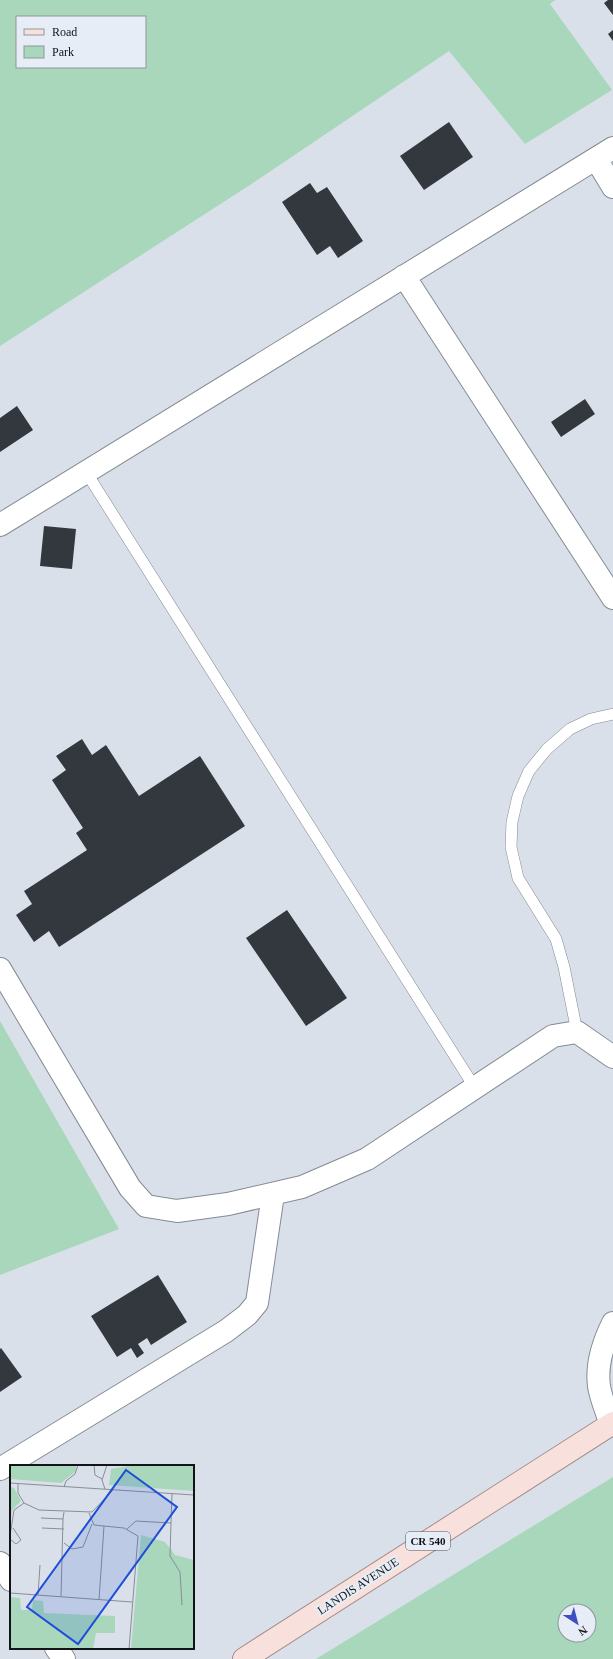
<svg xmlns="http://www.w3.org/2000/svg" width="613" height="1659" viewBox="0 0 613 1659" font-family="'Times New Roman',serif">
  <style>
    .green { fill: #a8d7bc; fill-rule: evenodd }
    .building { fill: #33383f }
    .lines { fill: none; stroke-linecap: round; stroke-linejoin: round }
    .service-casing { stroke: #848b93; stroke-width: 12 }
    .minor-casing { stroke: #848b93; stroke-width: 24 }
    .primary-casing { stroke: #a58c8a; stroke-width: 24 }
    .service { stroke: #fff; stroke-width: 11 }
    .minor { stroke: #fff; stroke-width: 22 }
    .primary { stroke: #f8e1dd; stroke-width: 22 }
    .labels { text-anchor: middle; stroke-width: 4; stroke-linejoin: round; paint-order: stroke }
    .shield { fill: #e6edf6; stroke: #52555b; stroke-width: 1 }
    .shield-label { font-size: 11px; font-weight: bold; fill: #121418 }
    .street-label { font-size: 12px; fill: #121418; stroke: #e6edf6 }
    .inset-road { fill: none; stroke: #898e95; stroke-width: 1 }
    .view { fill: #1d4ed8; fill-opacity: 0.15; stroke: #1d4ed8; stroke-width: 2 }
    .inset-edge { fill: none; stroke: #121418; stroke-width: 2 }
  </style>
  <rect width="100%" height="100%" fill="#d9e0e9"/>
  <path class="green" d="M0 0H555L550 4 612 90 525 144 449 51 253 183 0 346ZM17 17H145V67H17Z
    M0 1021 119 1229 0 1275Z
    M613 1477V1659H316ZM565 1611H589V1635H565Z"/>
  <path class="building" d="M608 0H613V15L604 3Z
    M613 30V41L608 34Z
    M449 122 473 157 424 190 400 156Z
    M310 183 317 193 327 187 363 241 338 258 330 246 317 255 282 202Z
    M585 399 595 414 561 437 551 422Z
    M17 406 33 430 0 452V418Z
    M44 526 76 529 72 569 40 566Z
    M82 739 92 755 106 745 139 796 200 756 245 826 59 947 49 931 34 942 16 915 32 904 24 891 87 850 76 833 83 828 52 780 66 770 56 756Z
    M287 910 347 998 306 1026 246 938Z
    M158 1275 187 1322 151 1345 147 1338 138 1344 144 1353 137 1358 131 1348 117 1357 91 1316Z
    M1 1348 22 1377 0 1392V1349Z"/>
  <g class="lines">
    <defs>
      <path id="service" d="M86 472 475 1088
        M577 1032 564 967 556 939 518 878 511 847 512 822 518 796 529 771 547 749 570 729 591 719 613 714"/>
      <path id="minor" d="M596 159 613 187
        M404 276 613 598
        M0 525 613 148
        M0 969 130 1188 146 1206 177 1211 228 1204 302 1187 367 1159 553 1036 577 1032 613 1057
        M611 1425C607 1412 601 1399 599 1386 596 1364 603 1343 613 1323
        M0 1469 226 1331 247 1315 257 1303 273 1194
        M0 1563 11 1580
        M56 1648 64 1659"/>
      <path id="primary" d="M244 1659 613 1423"/>
    </defs>
    <use href="#service" class="service-casing"/>
    <use href="#minor" class="minor-casing"/>
    <use href="#primary" class="primary-casing"/>
    <use href="#service" class="service"/>
    <use href="#minor" class="minor"/>
    <use href="#primary" class="primary"/>
  </g>
  <g class="labels">
    <rect class="shield" x="406" y="1532" width="44" height="18" rx="3"/>
    <g class="shield-label">
      <text x="428" y="1545">CR 540</text>
    </g>
    <g class="street-label">
      <text transform="translate(358 1586) rotate(-33)" y="4">LANDIS AVENUE</text>
    </g>
  </g>
  <g transform="translate(10 1465)">
    <rect width="184" height="184" fill="#d9e0e9"/>
    <path d="M0 0H66V6L51 18 0 14ZM124 0H184V26L99 20 101 4ZM0 22 4 23 11 36 2 45 0 56ZM131 70 155 77 165 90 184 95V184H121ZM0 132 10 133 11 145H22L23 135 33 136 34 148 105 151V168H86L83 184H0Z" fill="#a8d7bc"/>
    <path class="inset-road" d="M84 0 85 10 92 14M0 18 184 30M8 19V28L14 38 29 45 82 47 103 25M54 22 56 16 65 9 68 0M95 24 92 15 97 0M79 48 84 60 114 63 128 71 119 184M31 53 53 54 54 47M161 58 160 91 170 107 172 140M32 63 54 64M117 64 126 56 161 58 162 28M0 71 4 45 14 38M0 74 6 79 11 75 3 63M54 78 62 84 73 82 82 59M0 128 122 137M28 130 30 100M51 132 53 54M89 135 94 61"/>
    <path class="view" d="M116 5 167 42 68 179 17 142Z"/>
    <rect width="184" height="184" class="inset-edge"/>
  </g>
  <rect x="16" y="16" width="130" height="52" fill="#e6edf6" stroke="#91969d"/>
  <rect x="24" y="29" width="20" height="6" fill="#f8e1dd" stroke="#91969d"/>
  <text x="52" y="36" font-size="12" fill="#121418">Road</text>
  <rect x="24" y="46" width="20" height="12" fill="#a8d7bc" stroke="#91969d"/>
  <text x="52" y="56" font-size="12" fill="#121418">Park</text>
  <g transform="translate(577 1623) rotate(144)"><circle r="19" fill="#e6edf6" stroke="#91969d"/>
  <path d="M0-3L7 15L0 10L-7 15Z" fill="#3f4fc2"/>
  <text y="-6" font-size="11" font-weight="bold" text-anchor="middle" fill="#121418">N</text>
  </g>
</svg>
